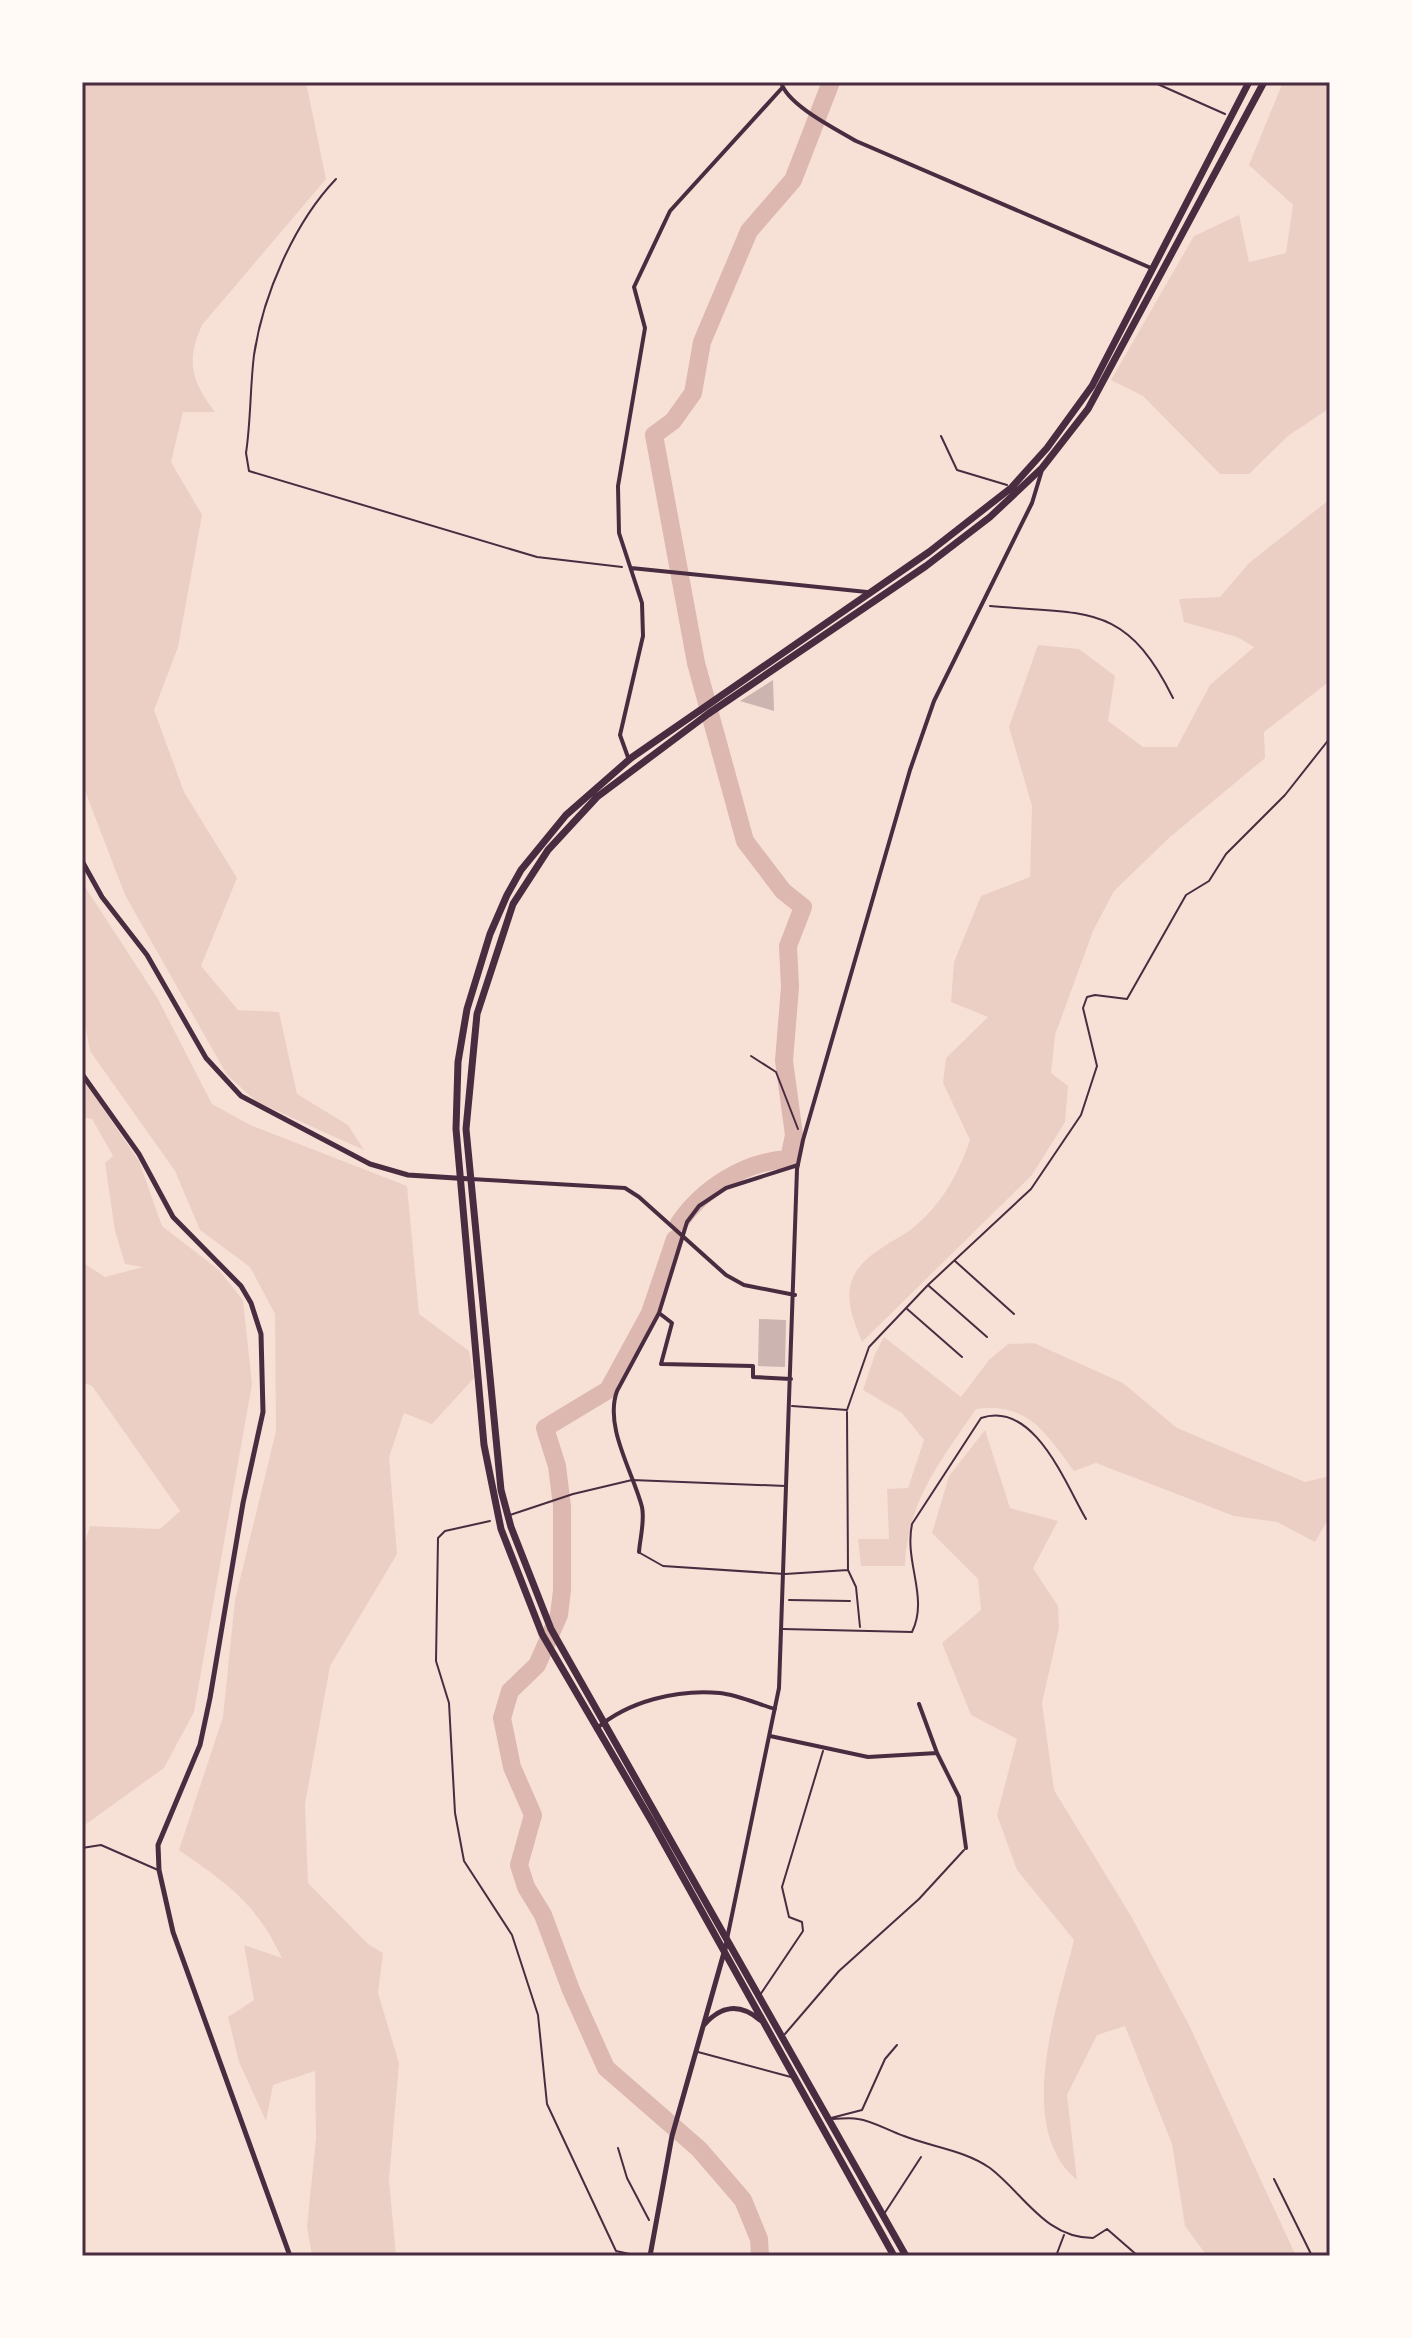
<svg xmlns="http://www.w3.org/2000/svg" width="1412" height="2338" viewBox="0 0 1412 2338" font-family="'Space Grotesk',sans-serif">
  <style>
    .green { fill: #ebcfc5 }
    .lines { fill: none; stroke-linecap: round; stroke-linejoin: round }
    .river { stroke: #dcb8b0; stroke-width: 18 }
    .building { fill: #ccb4b1 }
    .path { stroke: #4a2c40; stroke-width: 2 }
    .service { stroke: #4a2c40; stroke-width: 2 }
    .minor { stroke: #4a2c40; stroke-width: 4 }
    .tertiary { stroke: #4a2c40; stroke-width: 5 }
    .primary { stroke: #4a2c40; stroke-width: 7 }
    .neatline { fill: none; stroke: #4a2c40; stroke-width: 3 }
  </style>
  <rect width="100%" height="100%" fill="#f7e1d7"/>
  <path class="green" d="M82 82H306L326 179 202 325C186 361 191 381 215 412H183L171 462 202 515 178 647 154 710 184 792 237 878 201 966 238 1010 279 1012 297 1094 348 1125 364 1150 257 1102 227 1075 125 895 82 783Z
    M1283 82H1330V408L1288 436 1249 474H1220L1143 396 1111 380 1194 236 1239 215 1249 262 1286 253 1293 205 1249 165Z
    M1330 499V681L1264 732 1265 758 1170 837 1114 891 1093 931 1055 1035 1051 1073 1068 1086 1065 1122 1032 1175 862 1342C845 1301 839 1275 883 1247 891 1241 901 1237 909 1231 941 1206 957 1177 970 1140L943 1083 946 1058 988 1017 951 1002 954 962 981 896 1030 877 1032 806 1009 727 1038 645 1079 649 1115 676 1108 721 1143 747H1177L1210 685 1254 647 1237 637 1184 622 1179 599 1220 597 1249 563Z
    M82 882 158 999 212 1104 250 1125 407 1186 419 1314 469 1351 474 1378 432 1424 404 1413 389 1457 397 1554 330 1666 305 1804 308 1883 368 1944 383 1953 378 1993 399 2063 389 2180 396 2256H312L307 2227 316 2138 315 2071 273 2085 266 2121 239 2062 228 2017 254 2000 244 1945 282 1958C255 1902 229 1885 179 1850L223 1717 235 1600 276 1431 275 1314 250 1267 200 1230 175 1171 90 1051 82 1007Z
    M82 1078 139 1161 162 1226 219 1270 243 1300 252 1384 194 1712 164 1768 82 1827V1551L90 1526 160 1529 180 1511 92 1386 82 1382V1262L105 1277 143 1267 125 1264 115 1231 105 1163 113 1156 92 1119 82 1117Z
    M884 1337 961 1397 989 1360 1008 1344 1034 1343 1123 1383 1177 1428 1305 1482 1330 1476V1516L1315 1542 1277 1522 1234 1516 1096 1463 1074 1471C1046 1434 1029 1402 976 1409 941 1461 907 1501 905 1566H861L858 1539H889L887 1489 908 1488 924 1440 902 1413 863 1390 875 1354Z
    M985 1430 1010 1508 1058 1521 1033 1568 1058 1606 1059 1628 1042 1703 1054 1790 1131 1916 1190 2027 1296 2256H1207L1185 2226 1172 2144 1125 2026 1097 2035 1067 2095 1077 2180C1014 2128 1057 2007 1074 1940L1017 1870 997 1815 1017 1739 971 1715 942 1643 981 1610 978 1579 932 1533 949 1476Z"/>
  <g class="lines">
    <path class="river" d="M679 1223C703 1188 745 1161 789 1159L794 1135 784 1061 790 987 788 946 803 907 783 891 745 841 696 663 654 435 673 421 693 393 702 342 749 231 793 180 831 82
      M675 1239 650 1313 608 1390 545 1428 557 1466 562 1506V1590L559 1615 537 1665 510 1691 502 1718 512 1767 533 1815 519 1865 526 1887 543 1915 571 1990 606 2068 699 2149 743 2200 759 2239 760 2256"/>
  </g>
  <path class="building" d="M773 680 774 711 740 701Z
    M759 1319 786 1320 785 1367 758 1366Z"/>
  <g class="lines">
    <path class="path" d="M1153 82 1225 114
      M336 179C294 223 263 295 254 355 250 387 251 420 246 453L249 471 537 557 622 567
      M990 606C1086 615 1125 601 1173 698
      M751 1056 776 1072 798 1129
      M490 1521 445 1531 438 1538 436 1661 449 1703 455 1813 464 1861 512 1935 538 2015 547 2104 616 2251 639 2256
      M789 1600 850 1601
      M618 2148 627 2178 649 2220"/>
    <path class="service" d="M941 436 957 470 1007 485
      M955 1261 1014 1314
      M929 1286 987 1337
      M906 1308 962 1357
      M792 1406 847 1410 869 1347 928 1285 1031 1189 1081 1115 1097 1066 1083 1008 1087 997 1095 995 1127 999 1186 895 1209 881 1226 854 1285 795 1330 738
      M847 1412 848 1570 856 1587 860 1627
      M510 1515 573 1494 632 1480 786 1486
      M640 1553 663 1566 785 1574 848 1570
      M783 1629 912 1632C929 1597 904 1563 912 1524L981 1418C1034 1400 1065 1483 1086 1519
      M82 1848 101 1845 158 1870
      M760 1995 803 1931 802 1922 789 1917 782 1887 823 1751
      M785 2034 839 1971 919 1899 964 1850
      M698 2052 791 2077
      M831 2118 862 2110 885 2059 897 2045
      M833 2119C841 2119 850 2117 858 2119 873 2121 889 2131 904 2136 932 2147 964 2150 990 2168 1024 2194 1045 2238 1093 2238L1107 2229 1138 2256
      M1274 2179 1312 2256
      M884 2214 921 2157
      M1056 2256 1064 2235"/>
    <path class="minor" d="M781 82C787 105 836 129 856 141L1151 268
      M631 568 867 592
      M629 760 620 735 643 636 642 603 619 533 618 486 645 328 634 287 670 211 782 88
      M471 1179 625 1188 639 1197 726 1275 744 1285 795 1295
      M659 1313 672 1323 661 1364 753 1366V1377L791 1379
      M639 1552C640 1538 645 1521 642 1507 633 1472 604 1427 617 1391L659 1313 687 1222 699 1206 726 1188 798 1165
      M919 1704 937 1753 959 1797 966 1848
      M596 1729C628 1701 678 1689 720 1693 738 1695 758 1704 775 1709
      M770 1736 868 1757 937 1753
      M727 1939 779 1688 797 1169 803 1140 910 770 934 701 1032 503 1042 470"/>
    <path class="tertiary" d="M82 861 102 897 147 955 206 1058 241 1096 370 1164 408 1175 471 1179
      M82 1074 139 1154 173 1217 241 1286 251 1303 261 1334 263 1412 243 1503 210 1698 200 1745 158 1845 159 1870 173 1932 290 2256
      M704 2025C721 2005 740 2003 760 2020
      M650 2256 672 2136 727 1942"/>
    <path class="primary" d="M894 2256 652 1822 542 1634 501 1529 484 1445 456 1129 458 1062 467 1009 490 934 507 895 521 870 566 815 631 758 929 552 1011 488 1047 448 1092 386 1249 82
      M906 2256 551 1629 511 1527 501 1490 466 1129 477 1014 513 904 548 850 597 797 708 714 926 566 990 517 1042 468 1088 409 1264 82"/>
  </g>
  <rect width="1412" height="2338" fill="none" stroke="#fffaf5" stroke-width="168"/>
  <rect x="84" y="84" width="1244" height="2170" class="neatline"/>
</svg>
